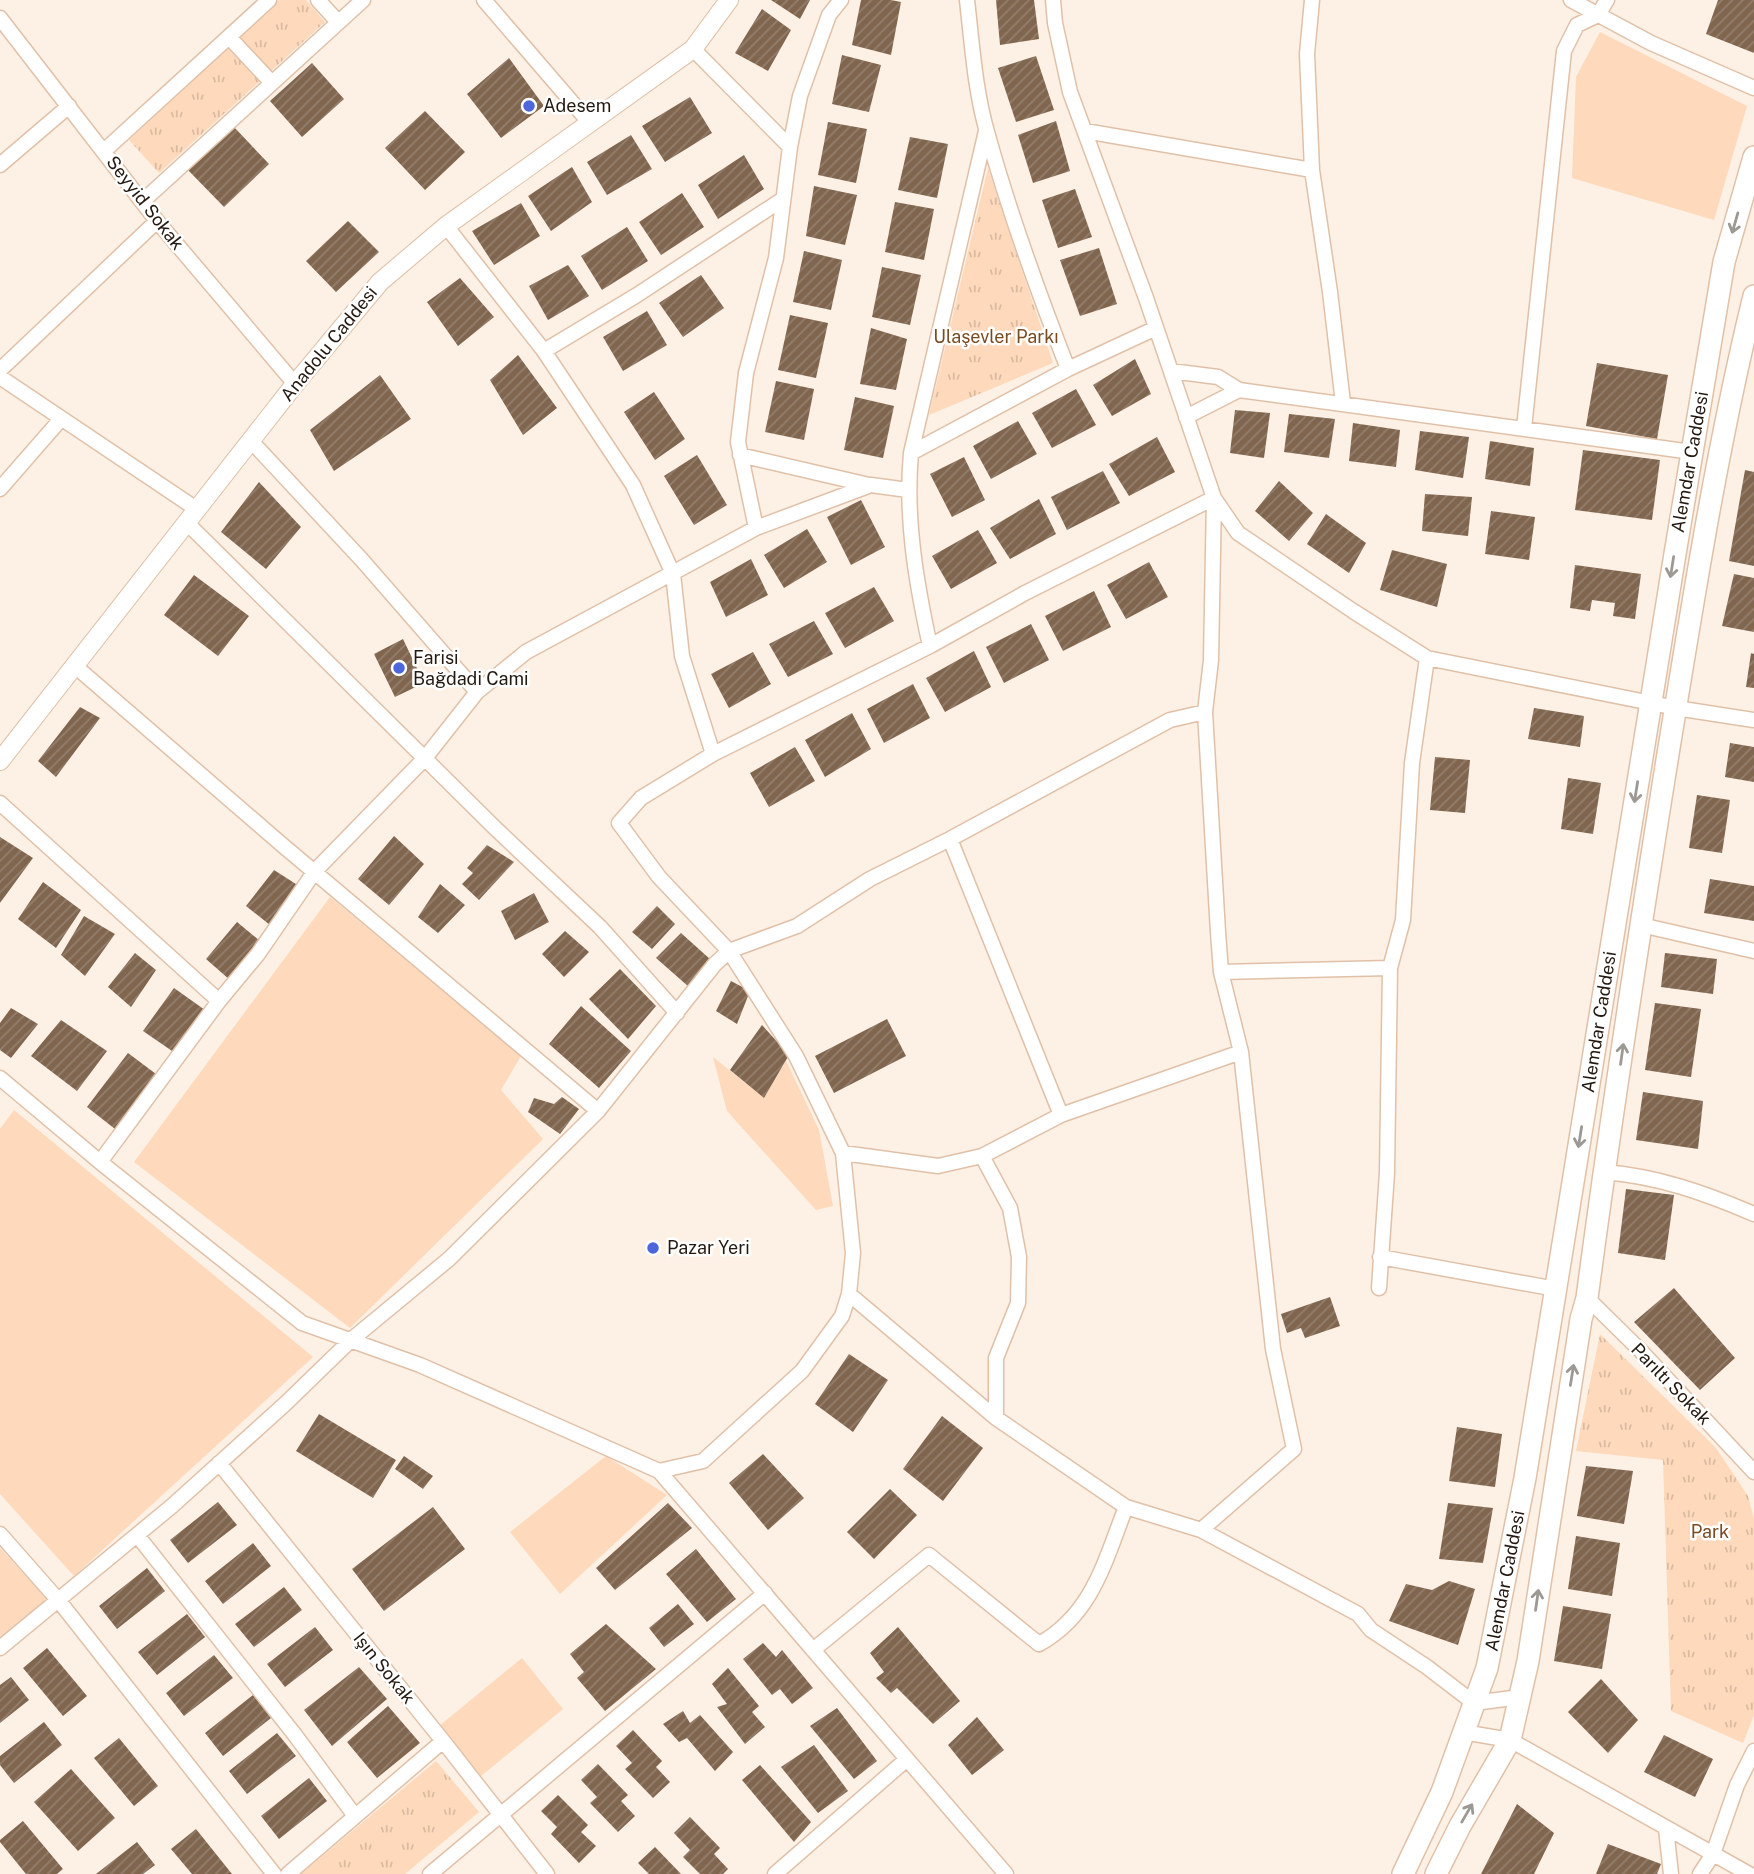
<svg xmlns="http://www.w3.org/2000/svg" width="1754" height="1874" viewBox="0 0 1754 1874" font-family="'Public Sans',sans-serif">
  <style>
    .green { fill: #fed9bb }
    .park { fill: url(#park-tufts) }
    .building { fill: url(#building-hatch) }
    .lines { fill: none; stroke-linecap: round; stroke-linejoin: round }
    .minor-casing { stroke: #e0c1a8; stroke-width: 17 }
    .tertiary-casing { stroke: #e0c1a8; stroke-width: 20 }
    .secondary-casing { stroke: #e0c1a8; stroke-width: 24 }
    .minor { stroke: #fff; stroke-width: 14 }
    .tertiary { stroke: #fff; stroke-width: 18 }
    .secondary { stroke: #fff; stroke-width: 21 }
    .oneway { stroke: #9c9893 }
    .poi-dot { fill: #4e66db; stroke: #fff; stroke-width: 2.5 }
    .labels { text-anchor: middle; stroke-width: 5; stroke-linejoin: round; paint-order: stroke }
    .poi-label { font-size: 18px; fill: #241910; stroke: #fff; text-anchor: start }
    .street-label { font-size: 18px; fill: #241910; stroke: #fff }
    .park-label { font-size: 18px; fill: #784b21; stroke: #fff }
  </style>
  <defs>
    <pattern id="park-tufts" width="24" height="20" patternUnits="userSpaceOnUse" patternTransform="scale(1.75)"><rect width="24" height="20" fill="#fed9bb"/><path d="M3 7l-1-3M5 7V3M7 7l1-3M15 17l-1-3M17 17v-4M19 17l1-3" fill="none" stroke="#dabaa0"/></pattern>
    <pattern id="building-hatch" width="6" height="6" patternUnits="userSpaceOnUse" patternTransform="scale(1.75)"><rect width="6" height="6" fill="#81664f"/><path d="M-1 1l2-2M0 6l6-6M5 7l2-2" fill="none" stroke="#937f6e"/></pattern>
  </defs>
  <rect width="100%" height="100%" fill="#fdf0e5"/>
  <path class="green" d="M1600 32 1747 106 1714 220 1572 178 1576 77Z
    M330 897 521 1056 501 1090 543 1139 350 1328 134 1162Z
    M713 1057 764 1098 786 1061 819 1130 833 1206 816 1210 727 1111Z
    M14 1110 313 1357 74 1576 0 1494V1129Z
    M606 1456 667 1495 560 1594 510 1532Z
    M0 1548 47 1599 0 1637Z
    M522 1658 563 1709 481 1776 439 1726Z"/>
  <path class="park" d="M279 0H306L325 22 159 173 129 140Z
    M988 168 1053 363 929 415Z
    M1600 1334 1716 1448 1748 1496 1754 1519V1715L1743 1743 1671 1711 1663 1460 1576 1451Z
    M436 1761 479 1812 405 1874H301Z"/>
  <path class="building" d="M771 0H810L800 19Z
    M861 0H891L901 2 891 55 852 45Z
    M996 0H1034L1039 39 1000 45Z
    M1718 0H1754V53L1706 34Z
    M762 9 791 30 768 71 735 53Z
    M842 55 881 65 869 112 832 104Z
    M1036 56 1054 110 1016 122 998 68Z
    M509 58 544 106 501 138 467 94Z
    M312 63 344 99 302 137 270 101Z
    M690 97 712 133 665 162 642 126Z
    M425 111 465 152 425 190 385 148Z
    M1056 121 1070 171 1033 183 1018 135Z
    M828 122 867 129 856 183 818 175Z
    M234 127 269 164 224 207 188 170Z
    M631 135 652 169 607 195 587 162Z
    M910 137 948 144 937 198 898 190Z
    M744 155 764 189 718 219 698 185Z
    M572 167 592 202 551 231 528 196Z
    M814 186 857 195 845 245 806 236Z
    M1075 189 1092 237 1058 248 1042 200Z
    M682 193 704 227 661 255 639 222Z
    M895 202 934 209 924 260 885 252Z
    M521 203 540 236 494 265 472 231Z
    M348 221 379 252 336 292 306 261Z
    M627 227 648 261 602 290 581 256Z
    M1099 248 1117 304 1080 316 1060 260Z
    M804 251 842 260 831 310 793 302Z
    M568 265 589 296 548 320 529 286Z
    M882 267 921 275 910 325 872 317Z
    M701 275 724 308 683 337 659 303Z
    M460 278 494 317 458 346 427 302Z
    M647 311 667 345 623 371 603 337Z
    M790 315 828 323 816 378 778 370Z
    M871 328 907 339 896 390 860 384Z
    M518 355 557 408 523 435 490 380Z
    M1135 359 1151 394 1112 416 1093 385Z
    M1597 363 1668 375 1657 439 1586 426Z
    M380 375 411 419 334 471 310 430Z
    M776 381 814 389 804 440 765 432Z
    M1076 389 1096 425 1052 448 1032 413Z
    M654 392 685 439 655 460 624 412Z
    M855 397 894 406 883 458 844 450Z
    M1235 410 1270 413 1264 458 1230 453Z
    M1289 414 1335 419 1329 458 1284 452Z
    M1018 421 1037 454 991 479 973 446Z
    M1353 423 1400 430 1396 467 1349 461Z
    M1420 431 1469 437 1463 478 1415 470Z
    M1157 437 1175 472 1129 496 1109 464Z
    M1490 441 1534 448 1530 486 1485 479Z
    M1583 450 1660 460 1652 520 1575 510Z
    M697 455 727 505 694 525 664 476Z
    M964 457 985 500 952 517 930 474Z
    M1745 470 1754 472V566L1729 561Z
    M1103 471 1120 503 1067 530 1051 497Z
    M1279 481 1313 513 1289 541 1255 511Z
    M259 482 301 527 266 569 221 532Z
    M1425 494 1472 497 1468 536 1422 531Z
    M1039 499 1056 534 1010 559 990 528Z
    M861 500 885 547 851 565 827 517Z
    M1491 511 1535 517 1529 560 1485 554Z
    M1326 514 1366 543 1349 573 1307 544Z
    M807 529 827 562 784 588 764 555Z
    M978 530 997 563 951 589 932 556Z
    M1392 550 1447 564 1437 607 1380 590Z
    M751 559 768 595 726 617 710 582Z
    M1149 562 1168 597 1126 619 1107 585Z
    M1575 565 1641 574 1635 619 1613 616 1615 603 1592 600 1590 611 1570 608Z
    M1734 574 1754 578V632L1722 626Z
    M194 575 249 616 218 656 164 615Z
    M874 587 894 621 845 648 825 613Z
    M1094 591 1111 627 1063 651 1045 616Z
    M814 621 833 654 788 677 769 644Z
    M1031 624 1049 660 1004 683 986 647Z
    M403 639 424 683 395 697 374 654Z
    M974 651 991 687 945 712 926 678Z
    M753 652 771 684 729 708 711 674Z
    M1751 653 1754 654V688L1746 687Z
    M913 684 930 718 884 743 867 709Z
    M80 707 100 718 56 777 38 761Z
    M1534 708 1584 716 1580 747 1528 739Z
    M852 713 871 749 825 777 805 740Z
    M1730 743 1754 747V782L1725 777Z
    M795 747 815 781 769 807 750 773Z
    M1435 757 1470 760 1465 813 1430 810Z
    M1568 778 1601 783 1593 834 1561 829Z
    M1697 795 1730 800 1722 853 1689 848Z
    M394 836 424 864 389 905 358 879Z
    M0 837 33 858 0 903Z
    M487 845 514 862 479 900 462 884 473 873 467 868Z
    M274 870 299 886 270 925 246 906Z
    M1710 879 1754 886V921L1704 913Z
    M43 882 81 910 56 948 18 919Z
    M440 884 465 905 438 933 418 917Z
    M534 893 549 922 515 940 501 911Z
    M657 906 675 924 652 949 632 932Z
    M84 916 115 934 85 976 61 955Z
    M237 922 260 941 230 980 206 959Z
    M565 931 589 952 564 977 542 954Z
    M681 933 711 960 689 987 656 958Z
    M135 953 156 970 131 1007 108 987Z
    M1665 953 1717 959 1713 994 1661 987Z
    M620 969 656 1006 628 1039 589 999Z
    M731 981 750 991 737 1024 716 1011Z
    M174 988 205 1010 175 1053 143 1031Z
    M1655 1003 1701 1009 1691 1077 1645 1070Z
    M581 1006 631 1051 599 1088 549 1044Z
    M11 1008 38 1024 11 1058 0 1050V1023Z
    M887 1019 906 1056 834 1093 815 1056Z
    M61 1020 107 1051 77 1091 31 1056Z
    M762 1025 789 1055 764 1098 730 1070Z
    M128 1053 156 1074 115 1129 87 1107Z
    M1643 1092 1703 1101 1698 1149 1636 1140Z
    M562 1097 579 1109 560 1134 528 1112 534 1098 554 1104Z
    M1626 1189 1674 1195 1665 1260 1618 1253Z
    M1674 1288 1735 1358 1700 1390 1634 1322Z
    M1330 1297 1340 1326 1305 1338 1301 1328 1287 1333 1281 1314Z
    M849 1354 888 1380 853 1432 815 1404Z
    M319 1414 396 1460 373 1498 296 1451Z
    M942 1416 983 1448 943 1501 903 1469Z
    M1457 1427 1502 1434 1495 1487 1449 1481Z
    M763 1454 804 1498 768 1530 729 1483Z
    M404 1456 433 1476 423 1489 395 1469Z
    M1586 1466 1633 1471 1624 1524 1577 1516Z
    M890 1489 917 1515 874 1559 847 1532Z
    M218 1502 237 1525 188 1563 170 1540Z
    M668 1503 692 1528 615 1590 596 1568Z
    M1448 1503 1493 1508 1483 1563 1439 1559Z
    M433 1507 465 1549 384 1611 352 1569Z
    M1576 1536 1620 1543 1612 1596 1568 1589Z
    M253 1543 271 1566 223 1604 205 1581Z
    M696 1549 736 1599 707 1622 666 1574Z
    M147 1568 165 1591 117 1629 99 1606Z
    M1449 1581 1475 1589 1458 1645 1389 1621 1406 1584 1432 1590Z
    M284 1587 302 1610 254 1647 235 1624Z
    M678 1604 694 1624 664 1647 649 1628Z
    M1563 1606 1611 1614 1602 1669 1554 1661Z
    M187 1614 205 1637 157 1675 138 1652Z
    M606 1624 656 1669 605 1711 577 1678 584 1672 570 1654Z
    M315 1627 333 1650 285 1687 267 1664Z
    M898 1627 960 1701 933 1724 897 1688 891 1693 876 1678 884 1672 870 1653Z
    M763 1643 776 1657 782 1650 813 1688 792 1704 780 1689 772 1695 743 1659Z
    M47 1648 87 1696 63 1716 23 1668Z
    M214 1655 233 1678 184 1716 166 1693Z
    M359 1667 387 1699 332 1746 304 1710Z
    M728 1668 759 1706 752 1712 765 1727 745 1744 717 1707 727 1704 712 1684Z
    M11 1677 29 1700 0 1723V1685Z
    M1601 1679 1638 1720 1608 1753 1568 1712Z
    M253 1695 271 1718 223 1756 205 1733Z
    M388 1706 420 1743 377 1778 347 1742Z
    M837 1708 877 1761 854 1779 810 1726Z
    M683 1711 690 1723 700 1715 733 1752 715 1771 687 1738 679 1742 663 1724Z
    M977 1717 1004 1750 972 1775 948 1745Z
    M44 1722 62 1745 14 1783 0 1765V1756Z
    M633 1730 662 1761 656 1767 670 1782 653 1798 625 1769 632 1763 616 1746Z
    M277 1733 296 1756 247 1794 229 1771Z
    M1664 1735 1713 1759 1695 1797 1644 1772Z
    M119 1738 158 1786 134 1806 94 1758Z
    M814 1745 848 1791 818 1813 781 1767Z
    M598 1764 628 1795 621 1801 635 1816 618 1832 590 1803 597 1797 581 1780Z
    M760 1765 811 1822 794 1842 742 1780Z
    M71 1769 115 1818 78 1851 34 1802Z
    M309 1778 327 1801 279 1839 261 1816Z
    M558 1795 588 1825 581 1832 596 1846 579 1863 551 1834 557 1827 541 1811Z
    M1517 1804 1554 1833 1534 1874H1481Z
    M690 1817 720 1848 714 1854 728 1869 723 1874H700L683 1857 690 1850 674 1833Z
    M23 1821 63 1869 57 1874H26L0 1842V1840Z
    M196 1829 232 1874H192L171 1849Z
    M137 1842 155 1865 143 1874H96Z
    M1608 1844 1661 1864 1657 1874H1596Z
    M655 1847 681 1874H649L638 1863Z"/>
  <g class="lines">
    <defs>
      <path id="minor" d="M318 0 338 22
        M484 0 589 122
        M967 0C972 44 975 90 987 132 1009 212 1038 292 1068 369
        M1053 0 1055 23 1070 92 1146 298 1214 498 1238 533 1353 611 1427 658 1676 708 1754 720
        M1312 0 1307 54 1312 170 1330 292 1343 403
        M1571 0 1651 43 1754 88
        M0 18 157 221 295 384
        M229 37 272 83
        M693 49 790 147
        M1085 131 1312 170
        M104 151 269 0
        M0 165 69 106
        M144 200 363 0
        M446 226 544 351 633 485 673 574 682 656 713 754 641 798 619 823 659 877 729 951 796 1056 843 1153 853 1253 849 1294 842 1316 802 1371 703 1461 659 1471
        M544 351 637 295 783 199
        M0 370 157 221
        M1171 371 1218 377 1239 390
        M0 377 198 510
        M1186 417 1239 390 1692 452
        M1524 428 1564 51 1577 25 1598 15 1607 0
        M252 442 361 559 477 692
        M911 453 986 131
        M740 455 869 485
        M0 489 61 419
        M187 523 496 829 600 927 677 1013
        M756 528 738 442 746 373 776 258 790 147 800 96 829 15 841 0
        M930 646C916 582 905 518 911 453L1068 369 1156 328
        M75 666 280 843 598 1111 715 964 729 951 797 926 870 879 950 839 1170 720 1205 712
        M713 754 930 646 1025 593 1214 498 1211 660 1205 712 1218 932 1221 972 1241 1052 1273 1349 1294 1449 1201 1530 1126 1507 996 1418 849 1294
        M0 803 219 1001
        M950 839 1061 1115
        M1641 925 1754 951
        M1221 972 1390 968
        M0 1078 100 1162 302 1323 420 1365 659 1471 1006 1874
        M843 1153 938 1166 982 1156 1061 1115 1241 1052
        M982 1156 1010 1208 1019 1257 1018 1303 996 1358V1418
        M100 1162 219 1001 258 954 315 871 425 758 477 692 526 652 756 528 871 485 908 490
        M1604 1172C1657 1176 1705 1193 1754 1214
        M1380 1257 1556 1289
        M1379 1288 1387 1173 1390 968 1403 920 1412 763 1427 658
        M1587 1298 1640 1350 1754 1472
        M219 1463 443 1741 547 1874
        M1201 1530 1358 1614 1371 1630 1427 1667 1474 1703 1520 1697
        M0 1534 59 1601 274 1874
        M137 1535 295 1735 355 1816
        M0 1648 172 1506 285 1404 351 1340 449 1259 598 1111
        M813 1650 929 1555 1039 1644C1093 1614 1105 1560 1126 1507
        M1463 1732 1510 1740 1749 1874
        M1666 1829 1671 1874
        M288 1874 443 1741
        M430 1874 765 1593
        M775 1874 907 1759
        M1700 1874 1713 1854 1737 1785 1754 1751"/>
      <path id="tertiary" d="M0 761 295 384 380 282 446 226 693 49 729 0"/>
      <path id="secondary" d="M1403 1874 1442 1792 1487 1668 1525 1478 1675 554 1724 262 1754 157
        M1436 1874 1460 1826 1510 1740 1528 1661 1581 1319 1587 1298C1611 1116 1639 935 1668 754 1693 601 1717 447 1754 296"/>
    </defs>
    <use href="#minor" class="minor-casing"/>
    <use href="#tertiary" class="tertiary-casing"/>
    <use href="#secondary" class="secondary-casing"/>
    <use href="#minor" class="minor"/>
    <use href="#tertiary" class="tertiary"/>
    <use href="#secondary" class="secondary"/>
  </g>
  <defs><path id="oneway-shaft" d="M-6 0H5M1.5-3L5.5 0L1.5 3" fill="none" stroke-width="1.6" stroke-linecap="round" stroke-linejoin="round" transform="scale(1.75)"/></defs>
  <g class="oneway">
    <use href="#oneway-shaft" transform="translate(1735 223) rotate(106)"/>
    <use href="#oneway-shaft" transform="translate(1672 567) rotate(99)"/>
    <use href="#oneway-shaft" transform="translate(1636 792) rotate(99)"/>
    <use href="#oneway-shaft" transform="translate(1622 1054) rotate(-82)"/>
    <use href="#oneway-shaft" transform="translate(1580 1137) rotate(99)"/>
    <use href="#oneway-shaft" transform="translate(1572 1375) rotate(-81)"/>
    <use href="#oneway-shaft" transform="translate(1537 1600) rotate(-82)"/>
    <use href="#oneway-shaft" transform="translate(1467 1813) rotate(-60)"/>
  </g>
  <g class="poi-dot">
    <circle cx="529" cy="106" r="7"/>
    <circle cx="399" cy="668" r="7"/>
    <circle cx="653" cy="1248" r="7"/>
  </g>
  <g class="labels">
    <g class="poi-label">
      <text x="543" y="112">Adesem</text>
      <text x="413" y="664">Farisi<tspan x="413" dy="21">Bağdadi Cami</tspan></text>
      <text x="667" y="1254">Pazar Yeri</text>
    </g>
    <g class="street-label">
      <text transform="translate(145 203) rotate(52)" y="6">Seyyid Sokak</text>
      <text transform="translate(329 344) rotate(-51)" y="6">Anadolu Caddesi</text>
      <text transform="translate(1690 462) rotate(-80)" y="6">Alemdar Caddesi</text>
      <text transform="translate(1599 1022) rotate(-81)" y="6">Alemdar Caddesi</text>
      <text transform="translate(1671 1384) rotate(46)" y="6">Parıltı Sokak</text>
      <text transform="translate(1505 1581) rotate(-79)" y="6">Alemdar Caddesi</text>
      <text transform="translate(384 1668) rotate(51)" y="6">Işın Sokak</text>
    </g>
    <g class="park-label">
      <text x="996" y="343">Ulaşevler Parkı</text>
      <text x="1710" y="1538">Park</text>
    </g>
  </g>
</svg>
